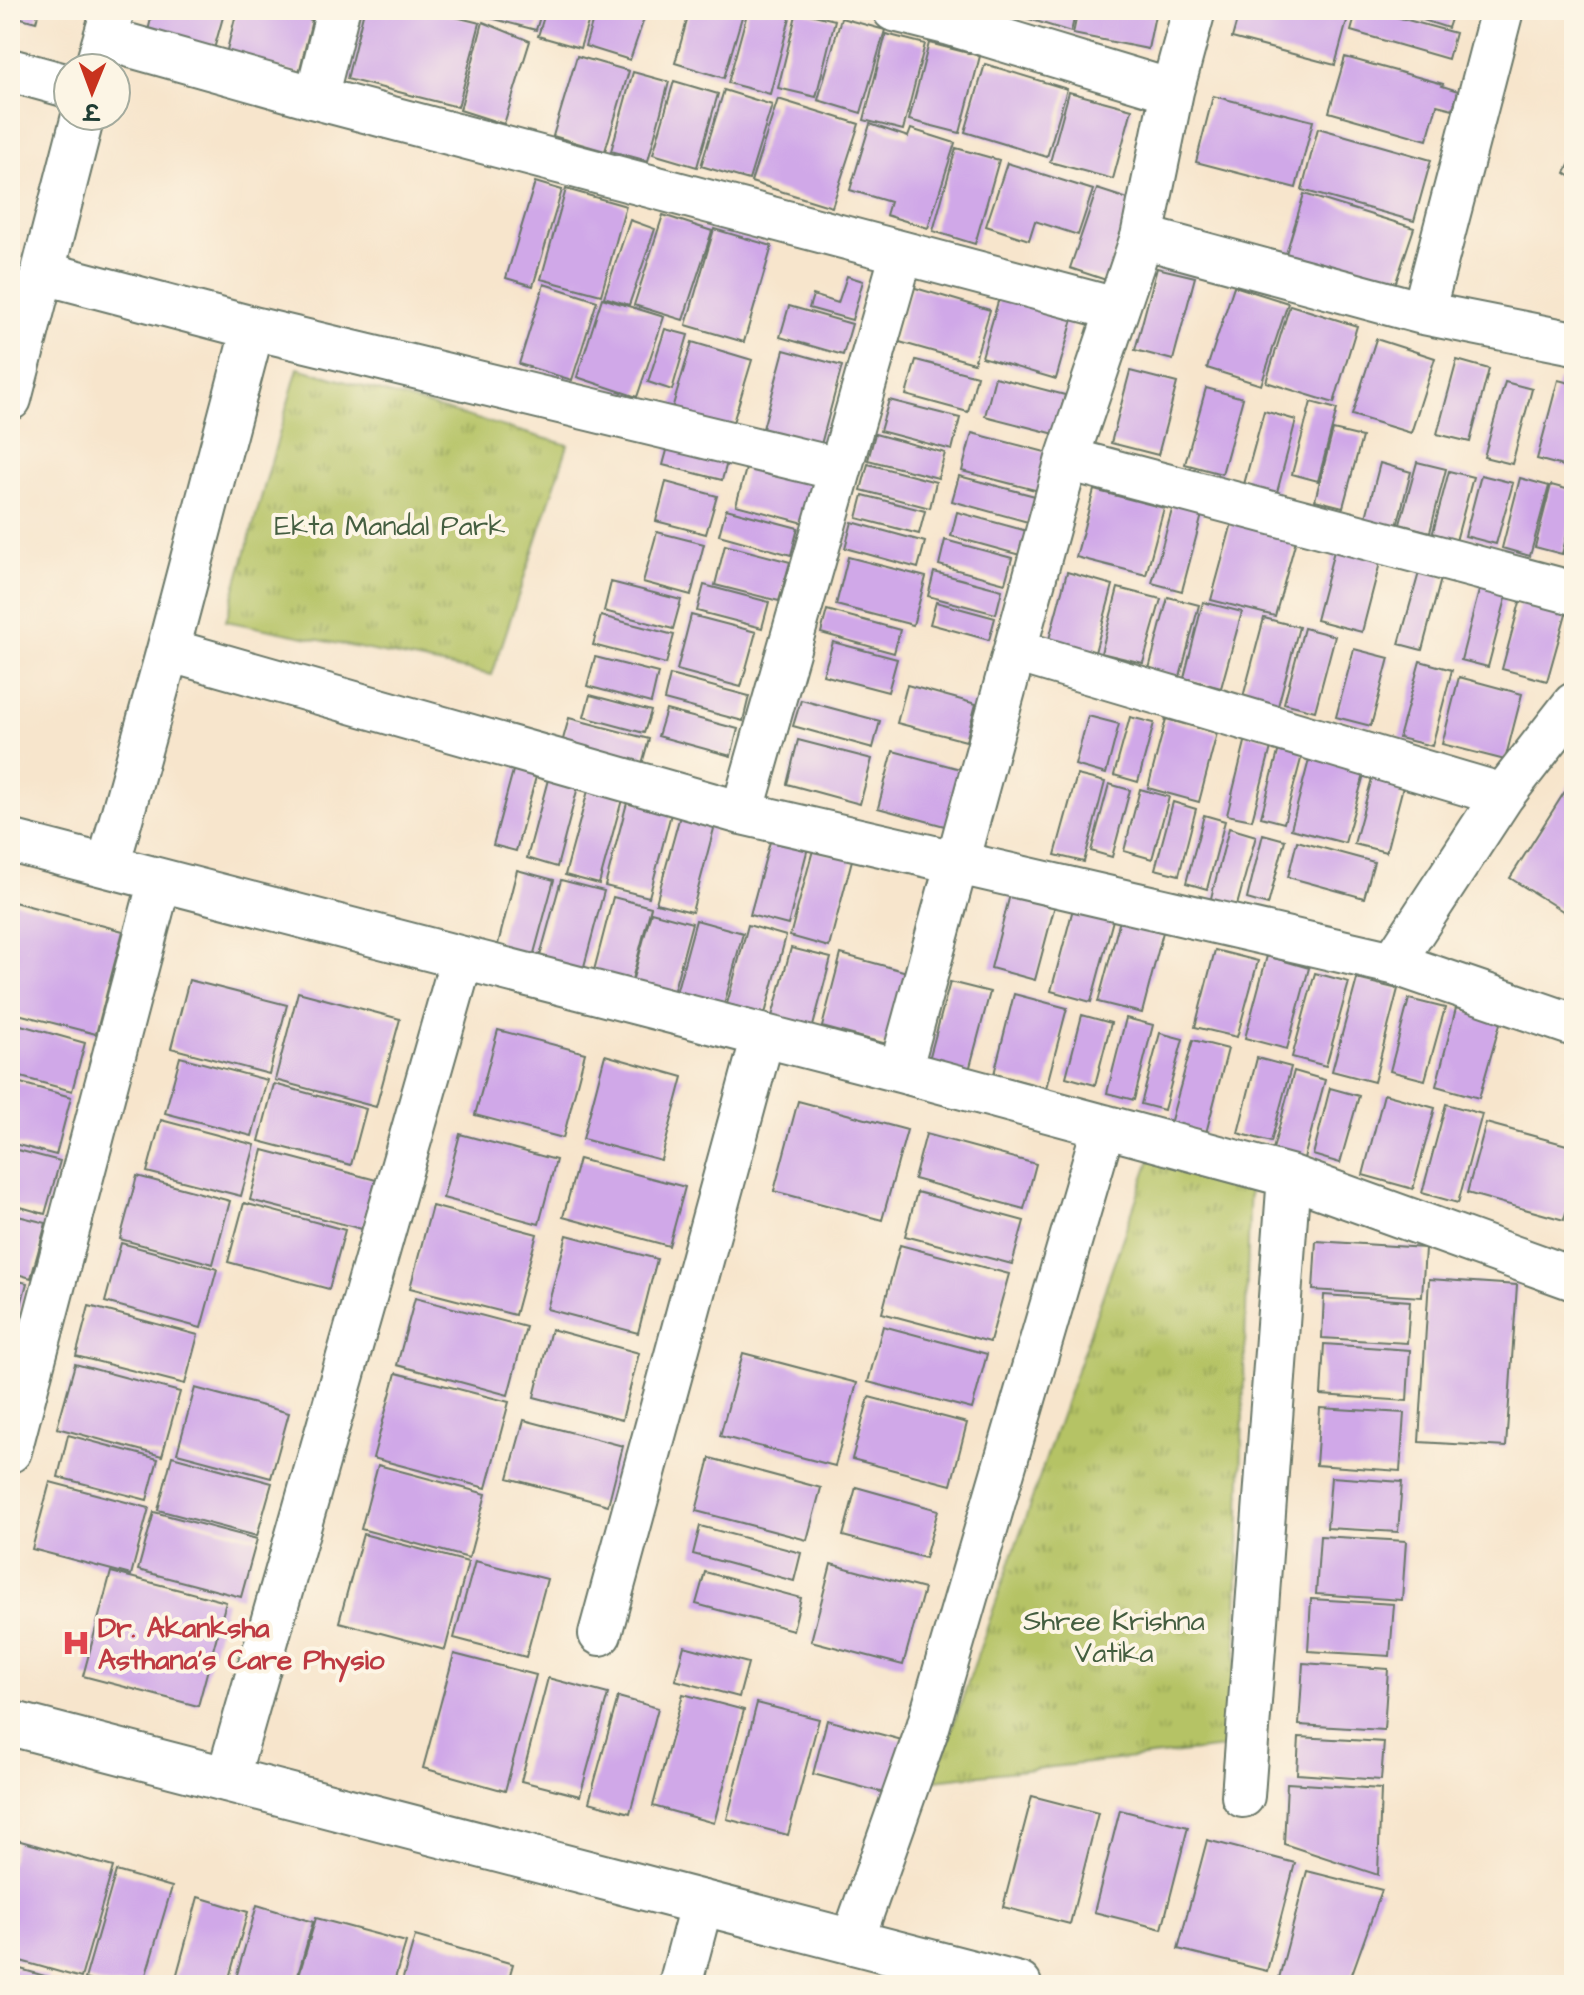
<svg xmlns="http://www.w3.org/2000/svg" width="1584" height="1995" viewBox="0 0 1584 1995" font-family="'Architects Daughter','Playpen Sans Deva',sans-serif">
  <style>
    .park { fill: url(#park-tufts); stroke: #6a804c; stroke-width: 2 }
    .building { fill: #d0a8e8 }
    .lines { fill: none; stroke-linecap: round; stroke-linejoin: round }
    .street-casing { stroke: #6b7869; stroke-width: 46 }
    .secondary-casing { stroke: #6b7869; stroke-width: 48 }
    .street { stroke: #fff; stroke-width: 42 }
    .secondary { stroke: #fff; stroke-width: 44 }
    .labels { text-anchor: middle; stroke-width: 8; stroke-linejoin: round; paint-order: stroke }
    .park-label { font-size: 28px; fill: #445e40; stroke: #fcf5e5 }
    .health-label { font-size: 28px; font-weight: bold; fill: #be3a42; stroke: #fcf5e5; text-anchor: start }
  </style>
  <defs>
    <pattern id="park-tufts" width="24" height="20" patternUnits="userSpaceOnUse" patternTransform="scale(2)"><rect width="24" height="20" fill="#b5c365"/><path d="M3 7l-1-3M5 7V3M7 7l1-3M15 17l-1-3M17 17v-4M19 17l1-3" fill="none" stroke="#93a054"/></pattern>
  </defs>
  <rect width="100%" height="100%" fill="#fcf5e5"/>
  <filter id="ink" filterUnits="userSpaceOnUse"><feTurbulence type="fractalNoise" baseFrequency=".0125" numOctaves="2"/><feDisplacementMap in="SourceGraphic" scale="16" xChannelSelector="R" yChannelSelector="G"/><feConvolveMatrix kernelMatrix="1 2 1 2 8 2 1 2 1" color-interpolation-filters="sRGB"/></filter>
  <filter id="wash" filterUnits="userSpaceOnUse"><feTurbulence type="fractalNoise" baseFrequency=".006" numOctaves="4" result="noise"/><feDisplacementMap in="SourceGraphic" scale="32" xChannelSelector="R" yChannelSelector="G"/><feGaussianBlur stdDeviation="1.8" result="paint"/><feColorMatrix in="noise" values="0 0 0 0 0 0 0 0 0 0 0 0 0 0 0 0 0 1.4 0 .05"/><feComposite in="paint" operator="in"/></filter>
  <g filter="url(#wash)">
    <rect width="100%" height="100%" fill="#f7e5cc"/>
    <path class="park" d="M298 368 568 445 492 675 226 621Z
      M1152 1154 1250 1178 1233 1747 934 1780Z"/>
    <g id="blocks">
      <path class="building" d="M10 10H39L36 22 10 15Z
        M153 10H225L214 49 148 31Z
        M237 10H274L312 20 299 73 226 54Z
        M364 10H427L480 23 458 107 347 79Z
        M460 10H542L536 30Z
        M546 10H592L580 48 538 36Z
        M596 10H647L630 60 585 46Z
        M690 10H744L724 78 675 63Z
        M748 10H792L770 94 728 83Z
        M1000 10H1076L1071 32Z
        M1078 10H1156L1148 49 1073 34Z
        M1240 10H1350L1335 65 1232 38Z
        M1357 10H1371L1455 33 1448 59 1351 31Z
        M1392 10H1454L1448 28Z
        M797 11 835 20 816 97 778 88Z
        M841 18 885 30 861 113 818 100Z
        M483 22 530 41 504 124 460 110Z
        M886 34 925 44 903 130 864 120Z
        M929 43 980 56 960 133 909 120Z
        M577 56 629 71 605 151 553 136Z
        M1345 57 1443 84 1442 86 1458 91 1453 109 1437 105 1427 140 1329 112Z
        M985 64 1067 89 1047 157 965 132Z
        M633 72 669 82 648 161 611 151Z
        M674 81 718 94 697 167 653 154Z
        M724 90 772 105 749 180 701 166Z
        M1069 92 1132 109 1113 179 1050 162Z
        M1213 96 1313 121 1296 188 1196 162Z
        M778 99 859 124 832 207 751 182Z
        M870 124 908 137 911 129 955 143 928 228 886 215 890 202 850 190Z
        M1318 128 1431 160 1414 221 1302 190Z
        M956 148 999 160 975 244 933 231Z
        M1574 155V179L1565 173Z
        M1007 163 1093 190 1078 235 1035 221 1029 240 986 226Z
        M535 182 562 190 533 286 506 278Z
        M566 189 626 206 601 295 541 279Z
        M1097 189 1131 200 1106 280 1070 268Z
        M1304 194 1414 228 1393 291 1285 257Z
        M663 215 712 231 683 320 634 305Z
        M630 220 655 229 629 305 604 297Z
        M714 229 772 246 744 342 686 325Z
        M1157 268 1195 277 1173 360 1135 350Z
        M847 276 863 281 852 320 809 308 813 295 838 303Z
        M544 284 597 301 572 380 519 364Z
        M1234 286 1288 303 1261 385 1207 368Z
        M912 287 990 310 974 363 896 341Z
        M602 298 664 317 637 397 577 377Z
        M999 298 1073 319 1056 379 982 357Z
        M1290 305 1357 326 1334 403 1266 382Z
        M789 306 852 324 843 355 780 337Z
        M665 329 688 335 672 390 648 382Z
        M1376 339 1435 358 1411 433 1352 415Z
        M692 342 752 360 731 429 671 412Z
        M784 350 842 366 819 452 761 436Z
        M916 360 977 376 968 412 906 395Z
        M1457 360 1489 369 1470 442 1437 434Z
        M1130 371 1177 383 1158 455 1111 443Z
        M995 377 1065 395 1055 434 985 416Z
        M1558 380 1574 384V469L1537 459Z
        M1505 382 1532 389 1512 464 1484 457Z
        M1206 388 1243 398 1222 474 1185 464Z
        M889 400 960 418 952 450 880 431Z
        M1311 402 1337 409 1318 481 1292 474Z
        M1264 411 1296 420 1276 496 1243 488Z
        M1333 430 1362 437 1343 507 1315 500Z
        M972 433 1049 453 1039 491 962 471Z
        M875 434 945 453 938 478 868 460Z
        M671 436 730 452 722 480 663 465Z
        M1417 462 1446 469 1430 532 1400 524Z
        M1380 463 1411 472 1396 530 1365 521Z
        M868 464 936 482 930 508 861 490Z
        M747 465 815 483 804 523 736 505Z
        M1449 471 1473 477 1456 541 1432 536Z
        M1481 475 1513 483 1496 544 1465 536Z
        M959 476 1035 496 1028 522 952 501Z
        M1520 478 1549 486 1530 556 1502 548Z
        M666 482 717 496 706 534 656 521Z
        M1551 485 1574 491V508L1562 554 1535 547Z
        M1094 490 1164 508 1146 575 1076 557Z
        M863 495 925 511 919 534 857 518Z
        M1175 499 1204 507 1182 591 1152 583Z
        M726 509 798 528 791 555 719 535Z
        M957 512 1027 531 1020 555 951 536Z
        M1235 512 1299 529 1275 616 1211 600Z
        M1573 519H1574V557L1564 554Z
        M852 522 925 542 918 568 845 548Z
        M657 532 704 544 691 595 643 582Z
        M945 540 1012 558 1005 583 939 565Z
        M725 545 790 562 779 601 715 585Z
        M1335 547 1381 559 1362 632 1316 620Z
        M848 557 926 577 913 625 836 605Z
        M1420 569 1442 575 1422 650 1399 644Z
        M934 572 1002 590 996 614 928 596Z
        M1067 572 1113 585 1094 656 1048 643Z
        M611 582 681 600 673 629 604 611Z
        M1481 583 1508 591 1488 667 1461 660Z
        M704 585 769 602 762 628 697 611Z
        M1118 588 1161 599 1143 663 1101 653Z
        M1523 591 1569 603 1547 681 1502 669Z
        M1168 597 1199 605 1180 677 1149 669Z
        M936 602 995 618 989 640 930 624Z
        M1203 602 1242 612 1221 688 1184 678Z
        M827 610 900 630 894 653 821 633Z
        M691 615 756 632 741 687 677 670Z
        M601 616 674 635 666 664 593 645Z
        M1264 618 1299 627 1278 706 1243 697Z
        M1304 628 1335 636 1315 711 1284 703Z
        M833 642 897 659 888 692 823 675Z
        M1354 649 1389 658 1371 726 1336 717Z
        M595 657 658 673 651 703 587 686Z
        M1420 661 1452 670 1432 746 1399 738Z
        M670 675 749 696 743 721 664 700Z
        M1459 677 1522 694 1505 760 1442 744Z
        M907 685 976 704 966 741 897 723Z
        M590 695 651 711 644 733 584 717Z
        M801 700 880 721 873 748 793 726Z
        M666 710 738 729 731 756 658 736Z
        M1088 716 1119 724 1106 774 1075 765Z
        M1130 717 1154 723 1138 782 1114 775Z
        M569 718 649 739 640 771 560 750Z
        M1166 719 1217 733 1199 802 1148 788Z
        M1247 734 1273 740 1252 820 1227 815Z
        M1282 737 1305 744 1284 823 1261 817Z
        M798 740 872 759 860 804 787 784Z
        M893 751 968 771 952 828 878 808Z
        M1310 756 1365 771 1345 843 1291 829Z
        M514 767 537 773 516 851 493 845Z
        M1374 771 1405 779 1386 852 1354 844Z
        M550 772 580 779 557 867 527 858Z
        M1077 775 1105 782 1084 862 1055 855Z
        M1574 777V918L1510 878Z
        M1109 784 1130 790 1112 857 1091 851Z
        M589 787 623 796 599 884 565 875Z
        M1140 789 1169 797 1152 859 1124 851Z
        M628 799 672 810 649 897 605 886Z
        M1173 802 1196 809 1179 875 1155 869Z
        M681 812 716 821 692 912 656 903Z
        M1204 815 1225 821 1207 889 1186 883Z
        M774 827 811 836 788 925 750 915Z
        M1229 828 1256 836 1236 909 1210 902Z
        M1263 834 1285 840 1268 905 1247 899Z
        M1297 841 1374 862 1364 898 1288 877Z
        M813 850 852 860 829 947 790 936Z
        M517 870 554 880 533 957 497 948Z
        M561 880 604 891 582 974 538 963Z
        M1013 883 1058 894 1035 980 991 968Z
        M1077 894 1117 905 1091 1002 1051 991Z
        M613 897 651 907 629 991 591 982Z
        M10 901 123 931 96 1034 10 1012Z
        M651 912 692 923 672 997 631 986Z
        M696 920 743 933 724 1005 676 993Z
        M1120 920 1163 932 1142 1013 1098 1002Z
        M748 925 786 936 765 1014 727 1004Z
        M791 948 831 958 812 1030 771 1020Z
        M1215 950 1258 961 1237 1037 1195 1027Z
        M841 954 907 972 887 1044 822 1027Z
        M1267 956 1309 968 1287 1049 1245 1038Z
        M1315 973 1349 982 1326 1066 1292 1057Z
        M1357 979 1398 989 1374 1082 1332 1071Z
        M189 980 287 1005 269 1074 171 1048Z
        M950 982 990 992 967 1078 927 1067Z
        M298 992 400 1019 376 1107 275 1080Z
        M1014 994 1067 1008 1046 1088 994 1074Z
        M1409 999 1445 1008 1425 1080 1390 1071Z
        M1456 1008 1501 1020 1479 1098 1436 1086Z
        M1082 1015 1111 1023 1095 1085 1066 1077Z
        M1126 1018 1153 1025 1134 1100 1107 1093Z
        M10 1022 85 1043 72 1091 10 1074Z
        M498 1030 585 1053 563 1138 475 1115Z
        M1160 1033 1183 1039 1164 1110 1141 1104Z
        M1193 1040 1228 1049 1206 1133 1170 1124Z
        M605 1055 683 1077 661 1160 583 1139Z
        M180 1057 267 1080 252 1136 165 1113Z
        M1257 1058 1291 1067 1271 1142 1238 1133Z
        M1294 1071 1325 1080 1303 1162 1272 1153Z
        M10 1080 71 1097 56 1155 10 1143Z
        M274 1084 366 1109 351 1165 259 1141Z
        M1330 1088 1359 1096 1340 1163 1313 1155Z
        M1384 1094 1435 1108 1413 1189 1363 1175Z
        M798 1101 907 1130 882 1220 774 1191Z
        M1446 1104 1482 1114 1458 1203 1422 1193Z
        M161 1120 255 1145 241 1196 147 1172Z
        M1486 1123 1574 1147V1182L1564 1220 1467 1193Z
        M460 1134 556 1160 539 1224 443 1198Z
        M926 1134 1036 1164 1024 1209 914 1179Z
        M10 1148 60 1161 45 1214 10 1204Z
        M263 1150 376 1180 362 1229 250 1200Z
        M579 1159 685 1187 669 1246 563 1217Z
        M137 1176 230 1201 213 1264 120 1239Z
        M917 1192 1024 1221 1012 1264 905 1236Z
        M244 1203 345 1230 329 1289 228 1262Z
        M432 1206 537 1234 515 1315 410 1288Z
        M10 1214 46 1223 31 1278 10 1272Z
        M567 1235 657 1259 638 1333 547 1309Z
        M1316 1241 1425 1248 1422 1297 1313 1290Z
        M121 1243 217 1269 201 1328 105 1302Z
        M900 1245 1009 1274 990 1342 882 1313Z
        M10 1279 27 1283 11 1342H10Z
        M1429 1279 1517 1285 1506 1447 1419 1442Z
        M1324 1295 1410 1301 1407 1343 1322 1338Z
        M415 1298 526 1327 508 1395 397 1365Z
        M89 1306 198 1335 185 1384 76 1356Z
        M883 1326 987 1354 972 1409 868 1382Z
        M551 1329 639 1353 622 1420 534 1397Z
        M1324 1344 1410 1350 1407 1401 1321 1395Z
        M743 1353 857 1383 835 1466 720 1436Z
        M75 1364 180 1392 162 1456 57 1428Z
        M396 1373 509 1402 486 1488 373 1458Z
        M195 1388 289 1413 271 1478 177 1453Z
        M869 1397 967 1423 951 1485 852 1459Z
        M1320 1408 1404 1413 1400 1471 1316 1465Z
        M524 1420 623 1446 608 1505 508 1478Z
        M68 1435 158 1459 147 1500 58 1477Z
        M172 1456 272 1483 257 1536 158 1510Z
        M710 1458 821 1488 807 1540 696 1511Z
        M378 1465 486 1494 469 1558 361 1529Z
        M1331 1477 1402 1482 1398 1532 1327 1528Z
        M50 1482 149 1508 131 1575 32 1549Z
        M856 1487 938 1510 925 1558 843 1536Z
        M154 1512 257 1539 241 1597 138 1570Z
        M700 1526 801 1553 794 1581 693 1554Z
        M363 1534 468 1562 445 1650 339 1622Z
        M1320 1536 1406 1541 1402 1600 1316 1594Z
        M475 1561 547 1579 526 1657 454 1638Z
        M831 1564 924 1589 903 1665 811 1641Z
        M111 1572 226 1602 198 1706 83 1676Z
        M705 1572 801 1598 793 1630 696 1604Z
        M1311 1599 1394 1604 1390 1656 1308 1651Z
        M684 1646 748 1663 739 1697 675 1680Z
        M454 1654 536 1675 505 1791 423 1768Z
        M1303 1663 1388 1669 1384 1730 1299 1725Z
        M548 1678 608 1694 580 1796 521 1781Z
        M683 1694 744 1710 714 1823 653 1806Z
        M618 1697 658 1708 630 1813 589 1802Z
        M757 1703 819 1719 788 1835 727 1819Z
        M827 1720 902 1740 888 1794 813 1774Z
        M1299 1737 1384 1742 1381 1780 1297 1774Z
        M1287 1783 1381 1789 1378 1875 1284 1844Z
        M1032 1796 1098 1813 1070 1924 1003 1907Z
        M1120 1810 1188 1827 1162 1929 1094 1912Z
        M17 1840 113 1867 81 1978 10 1958V1865Z
        M1207 1840 1295 1863 1267 1971 1178 1949Z
        M116 1871 172 1887 143 1985H107L85 1979Z
        M1307 1871 1382 1890 1348 1985H1295L1278 1982Z
        M198 1897 248 1912 227 1985H174Z
        M257 1905 313 1922 295 1985H234Z
        M316 1918 406 1942 393 1985H296Z
        M415 1936 513 1964 507 1985H401Z
        M10 1966 48 1977 45 1985H10Z"/>
    </g>
  </g>
  <g filter="url(#ink)">
    <use href="#blocks" fill-opacity="0" stroke="#6b7869" stroke-width="2"/>
    <g class="lines">
      <defs>
        <path id="street" d="M894 10 950 24 1172 91
          M106 39 316 98 1116 309
          M96 68 113 10
          M10 70 68 86
          M316 98 338 10
          M1142 237 1423 313 1574 343
          M44 273 253 328 838 469
          M1423 313 1502 10
          M10 399 83 116
          M1067 459 1574 593
          M168 650 742 813 1393 963 1574 1025
          M1016 651 1503 795
          M742 813 902 253
          M10 841 900 1071 1289 1176 1574 1279
          M108 866 168 650 253 328
          M1393 963 1503 795 1574 704
          M900 1071 1067 459 1142 237 1172 91 1194 10
          M10 1451 160 880
          M600 1634 763 1036
          M227 1780 462 958
          M1243 1796 1289 1176
          M852 1942 928 1727 1104 1126
          M680 1985 702 1902"/>
        <path id="secondary" d="M10 1723 1019 1985"/>
      </defs>
      <use href="#street" class="street-casing"/>
      <use href="#secondary" class="secondary-casing"/>
      <use href="#street" class="street"/>
      <use href="#secondary" class="secondary"/>
    </g>
  </g>
  <defs>
    <symbol id="hospital-bare" viewBox="-9 -9 18 18"><path d="M-5-5h3v3.5h4V-5h3V5h-3V1.5h-4V5h-3Z" fill="#e0444e" stroke="#fcf5e5" stroke-width="2.5" paint-order="stroke"/></symbol>
  </defs>
  <g fill-rule="evenodd">
    <use href="#hospital-bare" x="56" y="1623" width="40" height="40"/>
  </g>
  <g class="labels">
    <g class="park-label">
      <text x="390" y="535">Ekta Mandal Park</text>
      <text x="1114" y="1630">Shree Krishna<tspan x="1114" dy="32">Vatika</tspan></text>
    </g>
    <g class="health-label">
      <text x="98" y="1637">Dr. Akanksha<tspan x="98" dy="32">Asthana's Care Physio</tspan></text>
    </g>
  </g>
  <rect width="1584" height="1995" fill="none" stroke="#fcf5e5" stroke-width="40"/>
  <g transform="translate(92 92) rotate(181)"><circle r="38" fill="#fcf5e5" stroke="#a4ab9e" stroke-width="2"/>
  <path d="M0-6L14 30L0 20L-14 30Z" fill="#c8321e"/>
  <text y="-12" font-size="22" font-weight="bold" text-anchor="middle" fill="#1f3d34">उ</text>
  </g>
</svg>
